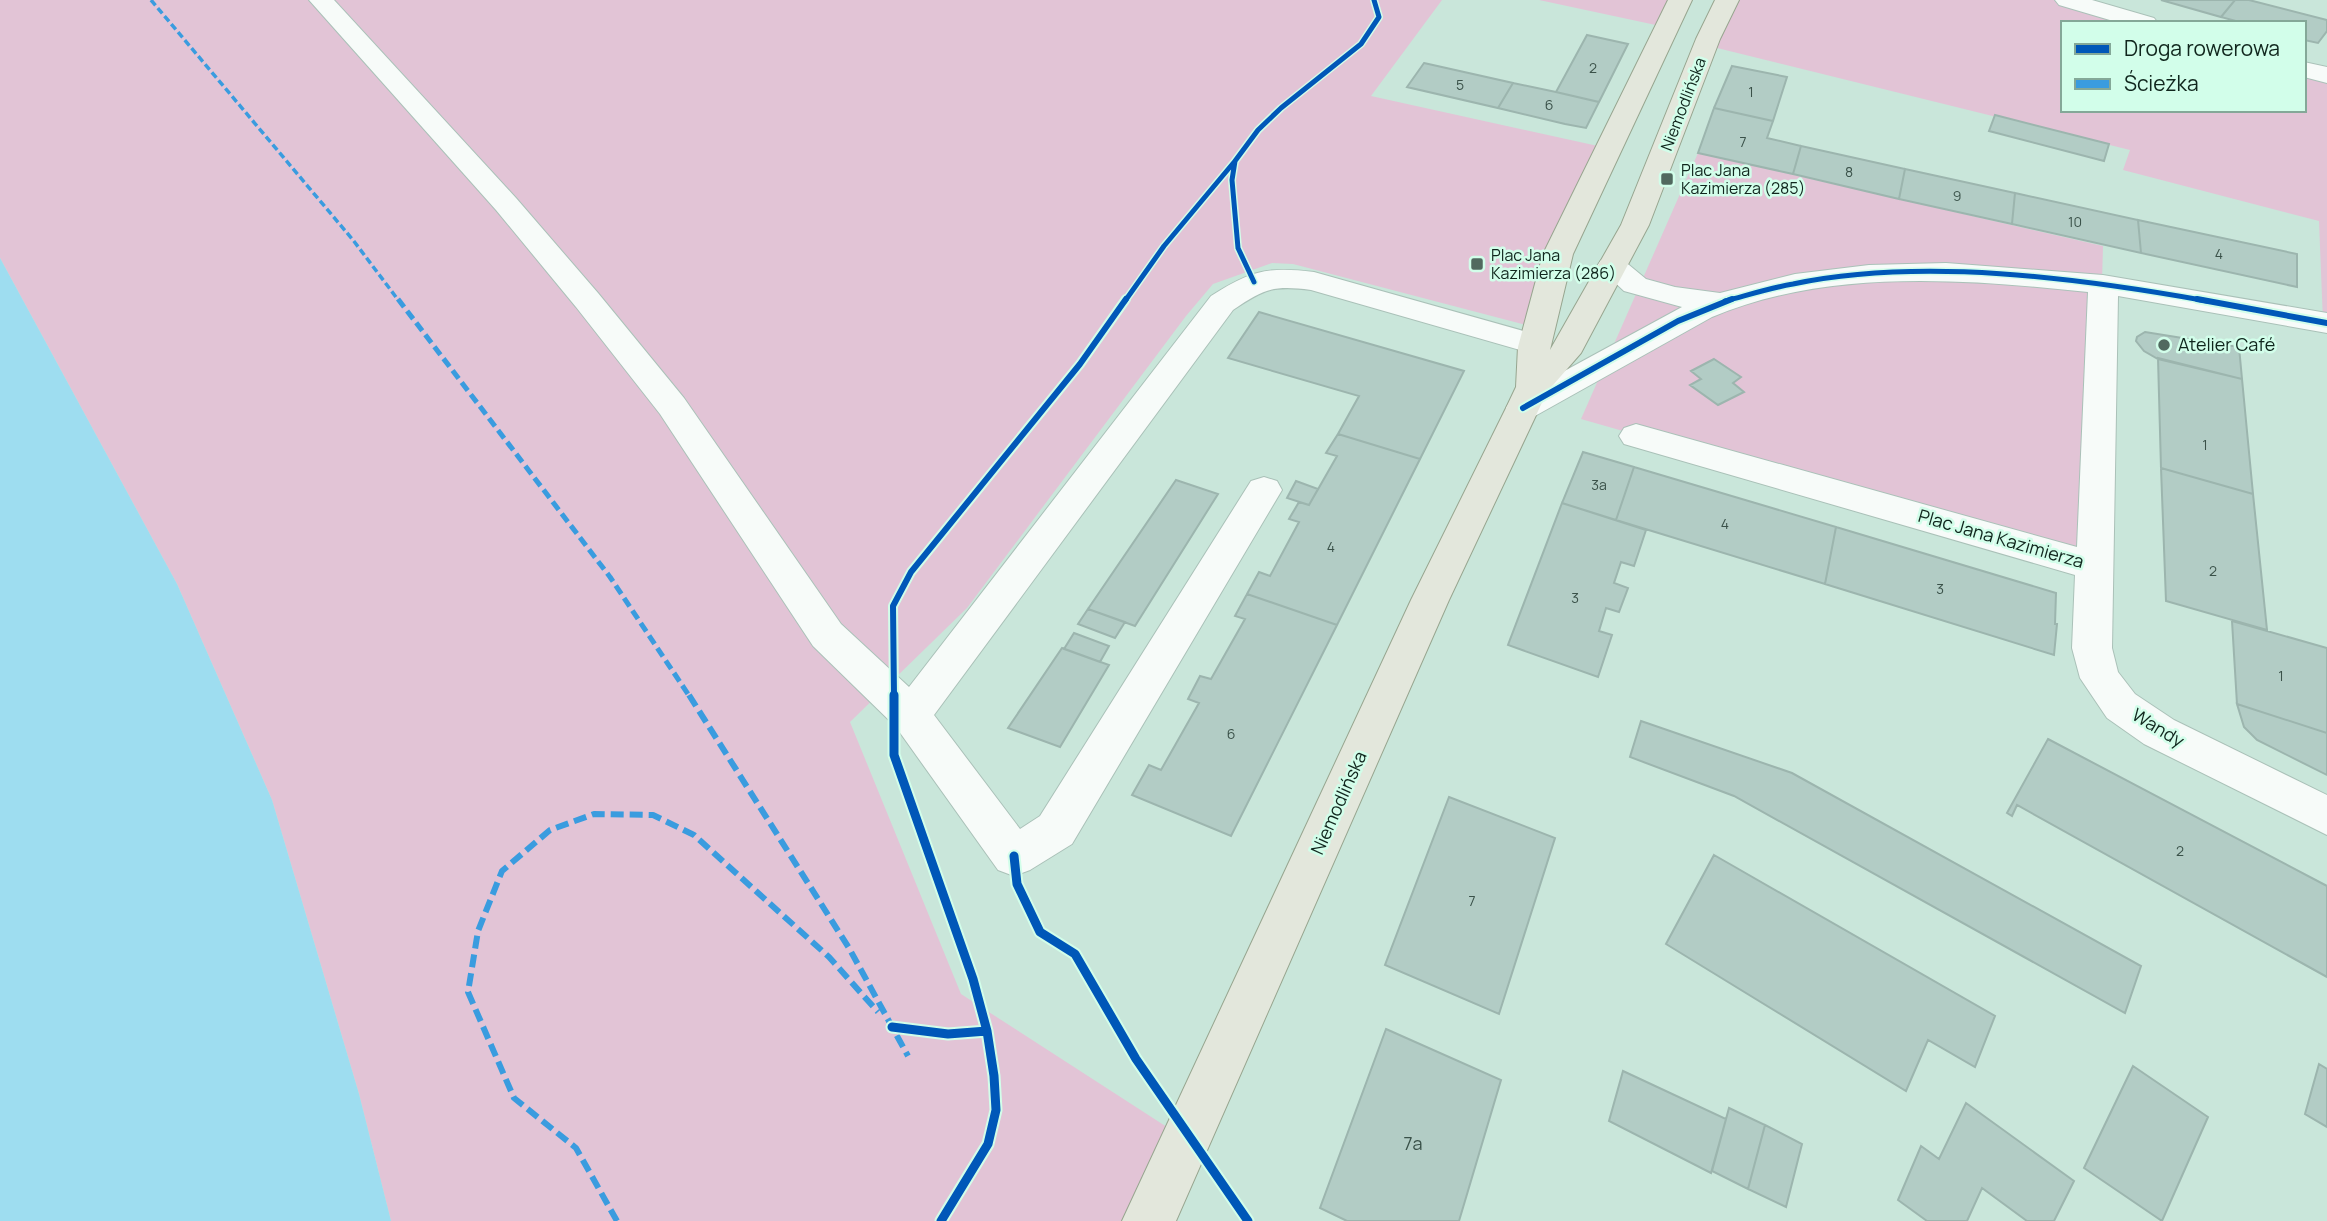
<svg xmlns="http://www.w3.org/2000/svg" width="2327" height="1221" viewBox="0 0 2327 1221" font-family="Manrope,sans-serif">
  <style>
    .green { fill: #e2c4d6 }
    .water { fill: #9eddf0 }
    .building { fill: #b2ccc5; stroke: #9cb5ae; stroke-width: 2 }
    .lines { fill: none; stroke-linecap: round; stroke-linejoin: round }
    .minor-casing { stroke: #aac1b8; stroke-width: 2 }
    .major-casing { stroke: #97a58f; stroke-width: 2 }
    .minor { fill: #f7fbf9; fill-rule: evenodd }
    .major { fill: #e3e7dc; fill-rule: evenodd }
    .quiet-far2 { stroke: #3a9cdf; stroke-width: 3.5; stroke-dasharray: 7 3.5; stroke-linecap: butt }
    .quiet-far1 { stroke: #3a9cdf; stroke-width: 5; stroke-dasharray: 10 5; stroke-linecap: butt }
    .quiet { stroke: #3a9cdf; stroke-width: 6; stroke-dasharray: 13 6; stroke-linecap: butt }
    .cycleway-far2-casing { stroke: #d2feea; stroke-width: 8 }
    .cycleway-far1-casing { stroke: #d2feea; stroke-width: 10 }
    .cycleway-casing { stroke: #d2feea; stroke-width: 13 }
    .cycleway-far2 { stroke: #0057b8; stroke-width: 5 }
    .cycleway-far1 { stroke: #0057b8; stroke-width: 6 }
    .cycleway { stroke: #0057b8; stroke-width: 9 }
    .poi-dot { fill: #51695f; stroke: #d2feea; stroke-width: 2.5 }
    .labels { text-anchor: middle; stroke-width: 5; stroke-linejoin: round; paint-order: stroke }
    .number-label { font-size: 14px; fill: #3a5149 }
    .far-street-label { font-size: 16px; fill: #10261d; stroke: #d2feea }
    .far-poi-label { font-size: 16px; fill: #10261d; stroke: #d2feea; text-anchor: start }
    .poi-label { font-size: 18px; fill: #10261d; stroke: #d2feea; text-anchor: start }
    .street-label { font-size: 18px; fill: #10261d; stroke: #d2feea }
    .near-number-label { font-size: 18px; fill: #3a5149 }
  </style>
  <rect width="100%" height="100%" fill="#c9e6da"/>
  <path class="green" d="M0 0H1442L1371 96 1607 148 1526 325 1293 264 1272 263 1213 284 1186 316 967 608 850 722 961 994 1187 1140 1149 1221H391L359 1094 272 800 177 584 0 258Z
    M1539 0H1680L1665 27Z
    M1727 0H2067L2146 23H2063V110H2304V69L2327 75V323L2323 322 2319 221 2123 170 2130 150 1705 45Z
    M1698 153 2103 246 2094 566 1581 419Z"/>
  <path class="water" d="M0 258 177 584 272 800 359 1094 391 1221H0Z"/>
  <path class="building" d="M2161 0H2235L2221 17Z
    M2235 0H2249L2327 20V31L2318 43 2304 40V23H2243L2221 17Z
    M1587 35 1628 44 1599 102 1556 92Z
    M1424 63 1513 83 1498 108 1407 87Z
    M1732 66 1787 77 1773 121 1714 108Z
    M1513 83 1556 92 1599 102 1586 128 1565 124 1498 108Z
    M1714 108 1773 121 1767 138 1801 146 1793 174 1698 153Z
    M1995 115 2109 144 2104 161 1989 131Z
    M1801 146 1905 169 1899 199 1793 174Z
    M1905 169 2015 193 2012 224 1899 199Z
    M2015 193 2138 220 2141 253 2012 224Z
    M2138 220 2297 254V287L2141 253Z
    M1259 312 1464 371 1420 459 1338 434 1359 396 1228 358Z
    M2145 332 2239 347 2242 379 2158 359 2144 351 2136 341 2137 337Z
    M2158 358 2242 379 2253 494 2161 468Z
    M1714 359 1741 377 1733 383 1744 392 1718 405 1690 385 1701 379 1691 371Z
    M1338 434 1420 459 1337 625 1247 594 1259 572 1270 576 1299 522 1289 519 1299 502 1309 505 1337 456 1326 453Z
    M1583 452 1634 467 1616 520 1562 503Z
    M1634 467 1836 527 1825 584 1616 520Z
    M2161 468 2253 494 2267 630 2166 601Z
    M1176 480 1218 494 1135 626 1088 609Z
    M1296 481 1318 489 1309 505 1287 498Z
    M1562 503 1646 530 1634 566 1621 562 1614 583 1628 588 1619 612 1606 608 1599 631 1612 635 1598 677 1508 645Z
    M1836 527 2056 593 2055 624H2057L2054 655 1825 584Z
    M1247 594 1337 625 1231 836 1132 795 1149 765 1161 770 1199 703 1188 699 1200 676 1211 679 1245 619 1235 616Z
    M1088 609 1125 622 1115 638 1078 624Z
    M2232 621 2327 648V733L2237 704Z
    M1074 633 1109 646 1100 662 1064 649Z
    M1062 648 1109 665 1060 747 1008 728Z
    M2237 704 2327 733V775L2257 740 2244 727Z
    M1641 721 1792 773 2141 966 2125 1013 1734 796 1630 757Z
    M2048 739 2327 886V977L2017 805 2012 816 2007 813Z
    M1449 797 1555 838 1499 1014 1385 965Z
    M1714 855 1995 1016 1975 1067 1928 1040 1906 1091 1666 944Z
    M1386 1029 1501 1080 1459 1221H1347L1320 1208Z
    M2319 1064 2327 1069V1127L2305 1114Z
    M2133 1066 2208 1117 2162 1221 2084 1168Z
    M1623 1071 1726 1119 1711 1173 1609 1121Z
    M1966 1103 2074 1181 2054 1221H2027L1982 1188 1967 1221H1927L1898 1200 1921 1146 1939 1159Z
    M1729 1108 1765 1125 1748 1189 1712 1171Z
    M1765 1125 1802 1144 1786 1207 1748 1189Z"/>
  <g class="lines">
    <defs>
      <path id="minor" d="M309 0H334L516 198 598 293 684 398 841 624 909 687 1211 296C1250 271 1267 266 1314 272L1545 337 1550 344 1545 351 1534 354 1311 290C1273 285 1264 289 1233 310L934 715 1020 829 1040 816 1251 481 1264 477 1277 481 1282 490 1072 844 1030 870 1014 876 998 870 896 727 813 646 660 414 576 307 496 210Z
        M2055 0H2092L2154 18 2158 23H2120L2059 5Z
        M2304 62 2327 67V83L2304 77Z
        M1612 257 1623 260 1646 279 1675 287 1720 293 1795 274 1869 265 1946 263 2103 275 2327 313V333L2118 296 2112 648 2118 672 2135 694 2174 720 2327 795V835L2144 744 2107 718 2080 678 2072 648 2075 575 1624 444 1619 436 1624 428 1636 424 2077 547 2088 292C1965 279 1828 268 1712 317L1535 416 1523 419 1511 416 1506 408 1511 400 1682 307 1624 291 1597 266 1601 260Z"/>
      <path id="major" d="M1668 0H1692L1573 254 1550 350 1621 225 1696 39 1715 0H1739L1720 39 1649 225 1581 353 1547 392 1449 600 1176 1221H1122L1411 600 1506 408 1516 387 1518 347 1543 254Z"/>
    </defs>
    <use href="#minor" class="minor-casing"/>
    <use href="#major" class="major-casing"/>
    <use href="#minor" class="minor"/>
    <use href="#major" class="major"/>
    <path class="quiet-far2" d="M151 0 353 240 399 301"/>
    <path class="quiet-far1" d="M398 299 610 577 690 697"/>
    <path class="quiet" d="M689 695 849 948 908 1056
      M617 1221 576 1148 514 1098 468 992 478 931 502 871 550 830 594 814 653 815 694 835 829 957 878 1012"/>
    <defs>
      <path id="cycleway-far2" d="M1254 282 1238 248 1232 180 1235 161 1258 130 1281 108 1361 44 1379 17 1374 0
        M1125 301 1164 246 1235 161
        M1725 301C1748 295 1770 288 1793 284 1922 257 2078 278 2207 301"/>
      <path id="cycleway-far1" d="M2197 299 2327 323
        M1523 408 1678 321 1732 299
        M894 697 893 606 911 572 1080 364 1126 299"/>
      <path id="cycleway" d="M894 695V755L973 979 987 1031 994 1076 996 1110 988 1144 941 1221
        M1014 856 1017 884 1040 932 1075 954 1136 1059 1248 1221
        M892 1027 948 1034 987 1031"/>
    </defs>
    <use href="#cycleway-far2" class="cycleway-far2-casing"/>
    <use href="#cycleway-far1" class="cycleway-far1-casing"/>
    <use href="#cycleway" class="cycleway-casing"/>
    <use href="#cycleway-far2" class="cycleway-far2"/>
    <use href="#cycleway-far1" class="cycleway-far1"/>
    <use href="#cycleway" class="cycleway"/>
  </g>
  <g class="poi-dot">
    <rect x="1660" y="172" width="14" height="14" rx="3.5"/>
    <rect x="1470" y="257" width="14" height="14" rx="3.5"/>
    <circle cx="2164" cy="345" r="7"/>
  </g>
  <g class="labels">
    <g class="number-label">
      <text x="1593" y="73">2</text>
      <text x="1460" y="90">5</text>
      <text x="1751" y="97">1</text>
      <text x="1549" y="110">6</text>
      <text x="1743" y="147">7</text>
      <text x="1849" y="177">8</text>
      <text x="1957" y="201">9</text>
      <text x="2075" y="227">10</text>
      <text x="2219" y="259">4</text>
      <text x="2205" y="450">1</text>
      <text x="1599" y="490">3a</text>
      <text x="1725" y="529">4</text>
      <text x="1331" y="552">4</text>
      <text x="2213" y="576">2</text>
      <text x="1940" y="594">3</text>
      <text x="1575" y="603">3</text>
      <text x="2281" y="681">1</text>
      <text x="1231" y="739">6</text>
      <text x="2180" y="856">2</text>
      <text x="1472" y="906">7</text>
    </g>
    <g class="far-street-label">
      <text transform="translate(1683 104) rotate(-69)" y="6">Niemodlińska</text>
    </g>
    <g class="far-poi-label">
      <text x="1681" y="176">Plac Jana<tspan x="1681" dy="18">Kazimierza (285)</tspan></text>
      <text x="1491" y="261">Plac Jana<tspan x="1491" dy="18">Kazimierza (286)</tspan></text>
    </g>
    <g class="poi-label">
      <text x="2178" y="351">Atelier Café</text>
    </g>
    <g class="street-label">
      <text transform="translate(2001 539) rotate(16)" y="6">Plac Jana Kazimierza</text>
      <text transform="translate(2158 728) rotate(31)" y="6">Wandy</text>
      <text transform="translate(1339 803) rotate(-66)" y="6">Niemodlińska</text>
    </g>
    <g class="near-number-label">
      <text x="1413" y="1150">7a</text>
    </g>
  </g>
  <rect x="2061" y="21" width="245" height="91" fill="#d2feea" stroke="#84a898" stroke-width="2"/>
  <rect x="2075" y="44" width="35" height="10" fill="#0057b8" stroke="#84a898" stroke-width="2"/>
  <text x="2124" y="56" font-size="21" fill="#10261d">Droga rowerowa</text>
  <rect x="2075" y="79" width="35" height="10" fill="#3a9cdf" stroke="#84a898" stroke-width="2"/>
  <text x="2124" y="91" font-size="21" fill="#10261d">Ścieżka</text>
</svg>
